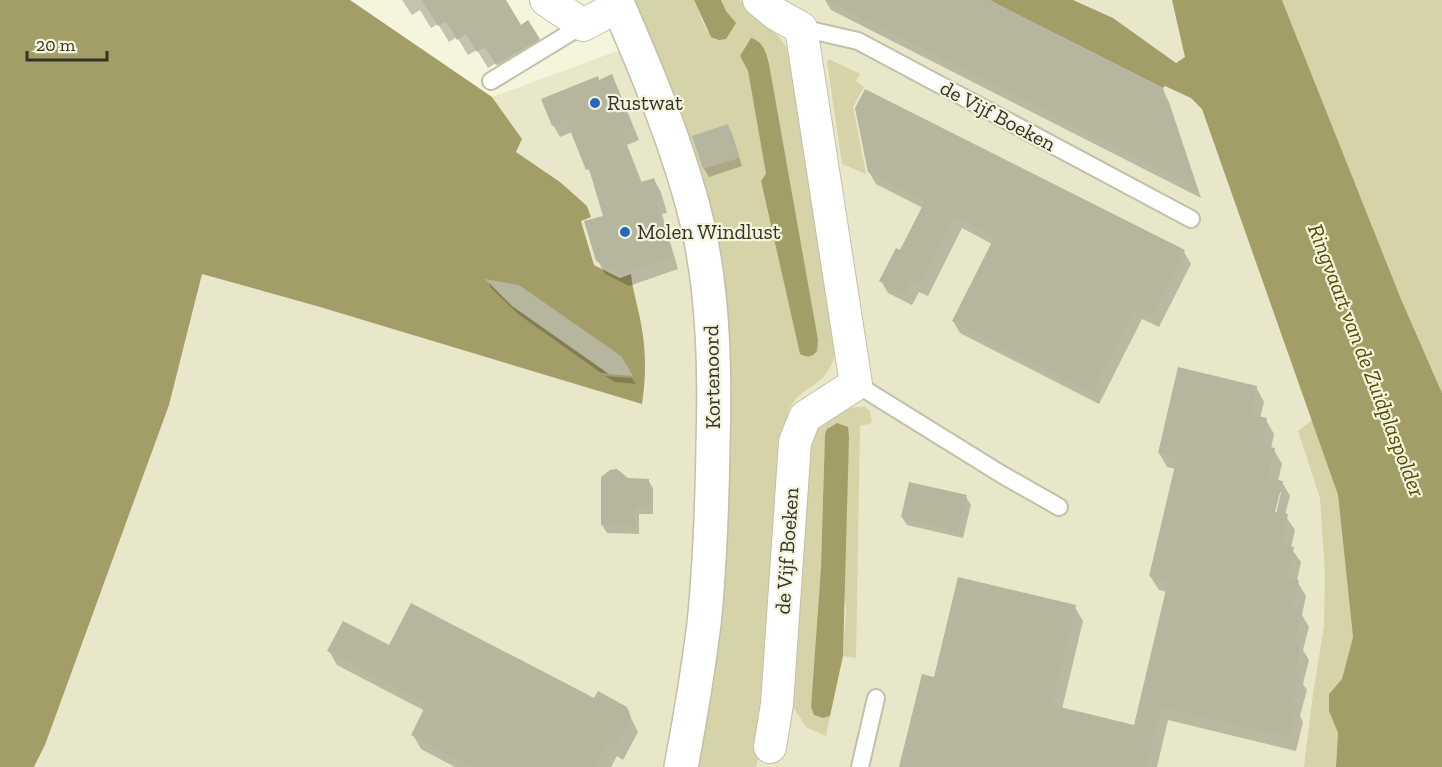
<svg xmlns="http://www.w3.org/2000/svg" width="1442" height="767" viewBox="0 0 1442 767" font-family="'Zilla Slab',serif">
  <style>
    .built { fill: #e9e7c9 }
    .green { fill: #d6d3a8; fill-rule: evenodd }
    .water { fill: #a39e67 }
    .shadow { fill: #0003; fill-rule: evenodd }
    .building { fill: #b6b59e }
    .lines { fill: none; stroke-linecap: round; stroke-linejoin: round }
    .service-casing { stroke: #c1c0a9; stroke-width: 20 }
    .minor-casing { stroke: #c1c0a9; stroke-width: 34 }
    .tertiary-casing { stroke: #c1c0a9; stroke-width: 36 }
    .service { stroke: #fff; stroke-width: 16 }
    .minor { stroke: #fff; stroke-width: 32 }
    .tertiary { stroke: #fff; stroke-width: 33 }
    .poi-dot { fill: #236aba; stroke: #f5f4dc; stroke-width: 2 }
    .labels { text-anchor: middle; stroke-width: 4.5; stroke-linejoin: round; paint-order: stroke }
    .poi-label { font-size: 21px; fill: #34332a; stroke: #f5f4dc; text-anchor: start }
    .street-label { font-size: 21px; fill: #34332a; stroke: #f5f4dc }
    .water-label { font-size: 22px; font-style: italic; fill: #524c05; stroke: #f5f4dc }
  </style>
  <rect width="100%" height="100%" fill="#f5f4dc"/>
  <path class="built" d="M599 0H1212L1374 526 1352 767H35L45 745 169 405 202 274 320 307 642 403 645 388 643 332 633 293 631 275 621 278 594 265 581 221 587 206 560 182 516 152 522 139 492 97 620 50Z"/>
  <path class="green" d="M631 0H694L707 32 726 11 721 0H740L781 39 790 54 836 349C829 389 803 382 790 408 787 415 787 425 786 432L762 742 756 767H697L704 735 719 613 725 375ZM740 56 769 64 800 354 761 181 766 174 748 71Z
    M1282 0H1442V393L1401 299Z
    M829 59 860 74 856 81 864 87 853 107 866 174 842 164 827 62Z
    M856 407H865L870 411 872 423 860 426 856 658 843 656 846 611 831 425 825 434 821 567 811 707 814 715 823 718 830 716 826 736 806 727 792 705 808 449 817 427 842 410Z
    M1312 420 1338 495 1353 637 1342 679 1329 694V711L1338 733 1336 767H1304L1313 694 1324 626 1325 572 1320 498 1298 431Z"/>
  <path class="water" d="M0 0H350L492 97 522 139 516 152 560 182 587 206 591 217 581 221 594 265 620 278 631 274C633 293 639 310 642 329 646 353 646 380 642 404L320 307 202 274 169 405 45 745 34 767H0Z
    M694 0H721L726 11 736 23 726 39 719 40 711 37Z
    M989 0H1073L1113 18 1176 63 1185 57 1172 0H1282L1401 299 1442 393V767H1336L1338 733 1329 711V694L1342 679 1353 637 1338 495 1202 109 1191 98 1165 86 1163 88Z
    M751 38C764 42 766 53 769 64L818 340 817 351C813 357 807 358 800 354L761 181 766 174 748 71 740 56Z
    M837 423 848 427 849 437 843 656 830 716 823 718 814 715 811 707 821 567 825 434 827 429Z"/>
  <path class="shadow" d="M402 0H492L521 27 539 40 548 56 507 81 496 63 488 68 477 50 468 55 457 37 449 42 438 24 431 28 420 10 412 15Z
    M825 0H985L1162 89 1169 102 1201 198 831 10Z
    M611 76 618 89 639 140 627 145 642 183 654 180 661 192 667 213 662 214 678 269 629 286 605 274 598 261 605 217 594 181 572 132 560 137 553 125 599 81Z
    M728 126 732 134 742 166 709 177 704 169Z
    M869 172 1184 252 1191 264 1159 327 1142 319 1099 404 960 333 953 321 992 244 962 228 928 296 919 292 912 305 888 293 881 281 901 252 923 208 876 184Z
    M488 281 630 375 601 373 518 314 491 288Z
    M605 376 632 378 636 384 615 382Z
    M1256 387 1264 402 1260 418 1266 420 1274 434 1271 449 1274 450 1282 464 1278 481 1282 482 1290 496 1285 515 1295 530 1291 548 1301 562 1297 581 1306 596 1302 615 1309 627 1303 650 1309 660 1303 684 1307 690 1300 716 1303 722 1296 751 1168 720 1157 767H901L935 679 1075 607 1083 621 1062 709 1135 727 1167 592 1159 590 1150 576 1176 469 1167 467 1159 453ZM1278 492H1281L1275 519H1272Z
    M627 480H648L653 488V514H639V534L607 533 602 525Z
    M966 497 971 505 963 538 907 525 902 517Z
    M390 647 626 708 638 732 623 760 617 756 611 767H455L421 749 413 735 425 711 337 665 329 651Z"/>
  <path class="building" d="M422 0H506L521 25 528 20 540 39 496 65 485 47 477 52 466 34 457 40 446 22 438 26Z
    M826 0H989L1033 22 1163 88 1196 187Z
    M612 74 633 127 621 132 641 182 654 178 661 200 656 202 672 257 621 274 596 261 584 221 603 216 589 169 586 170 566 120 552 126 541 99 598 76 599 80Z
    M865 89 1185 250 1152 316 1135 308 1092 392 952 321 994 238 975 227 955 217 921 285 912 280 905 294 879 281 896 248 900 250 925 201 868 172 855 108Z
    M728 124 739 158 703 169 692 136Z
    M485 279 519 285 621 356 633 376 609 374 512 306Z
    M1178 367 1257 386 1250 414 1267 418 1261 445 1275 448 1268 478 1283 481 1275 512 1288 514 1281 544 1294 547 1287 578 1299 580 1292 610 1302 612 1294 642 1301 644 1295 673 1299 675 1292 705 1296 706 1289 737 1161 707 1146 767H899L922 674 934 677 958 577 1076 605 1052 705 1134 725 1168 581 1149 576 1177 457 1158 453Z
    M617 469 628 478 649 479V507H635V526L601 525V477L610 470Z
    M909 482 967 495 958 531 901 517Z
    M411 603 594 698 598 691 627 707 631 717 615 746 608 743 596 767H472L411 735 427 703 327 651 343 621 389 645Z"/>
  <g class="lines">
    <defs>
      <path id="service" d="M801 28 858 41 1191 219
        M491 81 583 25
        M856 384 1001 474 1059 507
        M860 767 876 698"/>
      <path id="minor" d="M546 0 583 25 619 6
        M759 0 776 14 801 28 856 384 805 417 795 442 777 704 770 747"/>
      <path id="tertiary" d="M616 0C648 74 679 147 698 226 714 298 715 374 713 447 712 506 710 565 704 624 698 672 690 720 681 767"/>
    </defs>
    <use href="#service" class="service-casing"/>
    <use href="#minor" class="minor-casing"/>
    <use href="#tertiary" class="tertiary-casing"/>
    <use href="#service" class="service"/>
    <use href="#minor" class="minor"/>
    <use href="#tertiary" class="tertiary"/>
  </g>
  <g class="poi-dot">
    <circle cx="595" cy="103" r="6"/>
    <circle cx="625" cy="232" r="6"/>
  </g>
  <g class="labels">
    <g class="poi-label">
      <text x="607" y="110">Rustwat</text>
      <text x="637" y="239">Molen Windlust</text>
    </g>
    <g class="street-label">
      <text transform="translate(998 116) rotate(28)" y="7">de Vijf Boeken</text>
      <text transform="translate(712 377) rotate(-91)" y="7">Kortenoord</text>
      <text transform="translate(787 551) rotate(-86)" y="7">de Vijf Boeken</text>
    </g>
    <g class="water-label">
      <text transform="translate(1367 360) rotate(69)" y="8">Ringvaart van de Zuidplaspolder</text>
    </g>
  </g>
  <path d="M27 51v9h80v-9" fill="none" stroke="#34332a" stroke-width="3"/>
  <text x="36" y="51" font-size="18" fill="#34332a" stroke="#f5f4dc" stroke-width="4.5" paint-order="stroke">20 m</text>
</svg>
